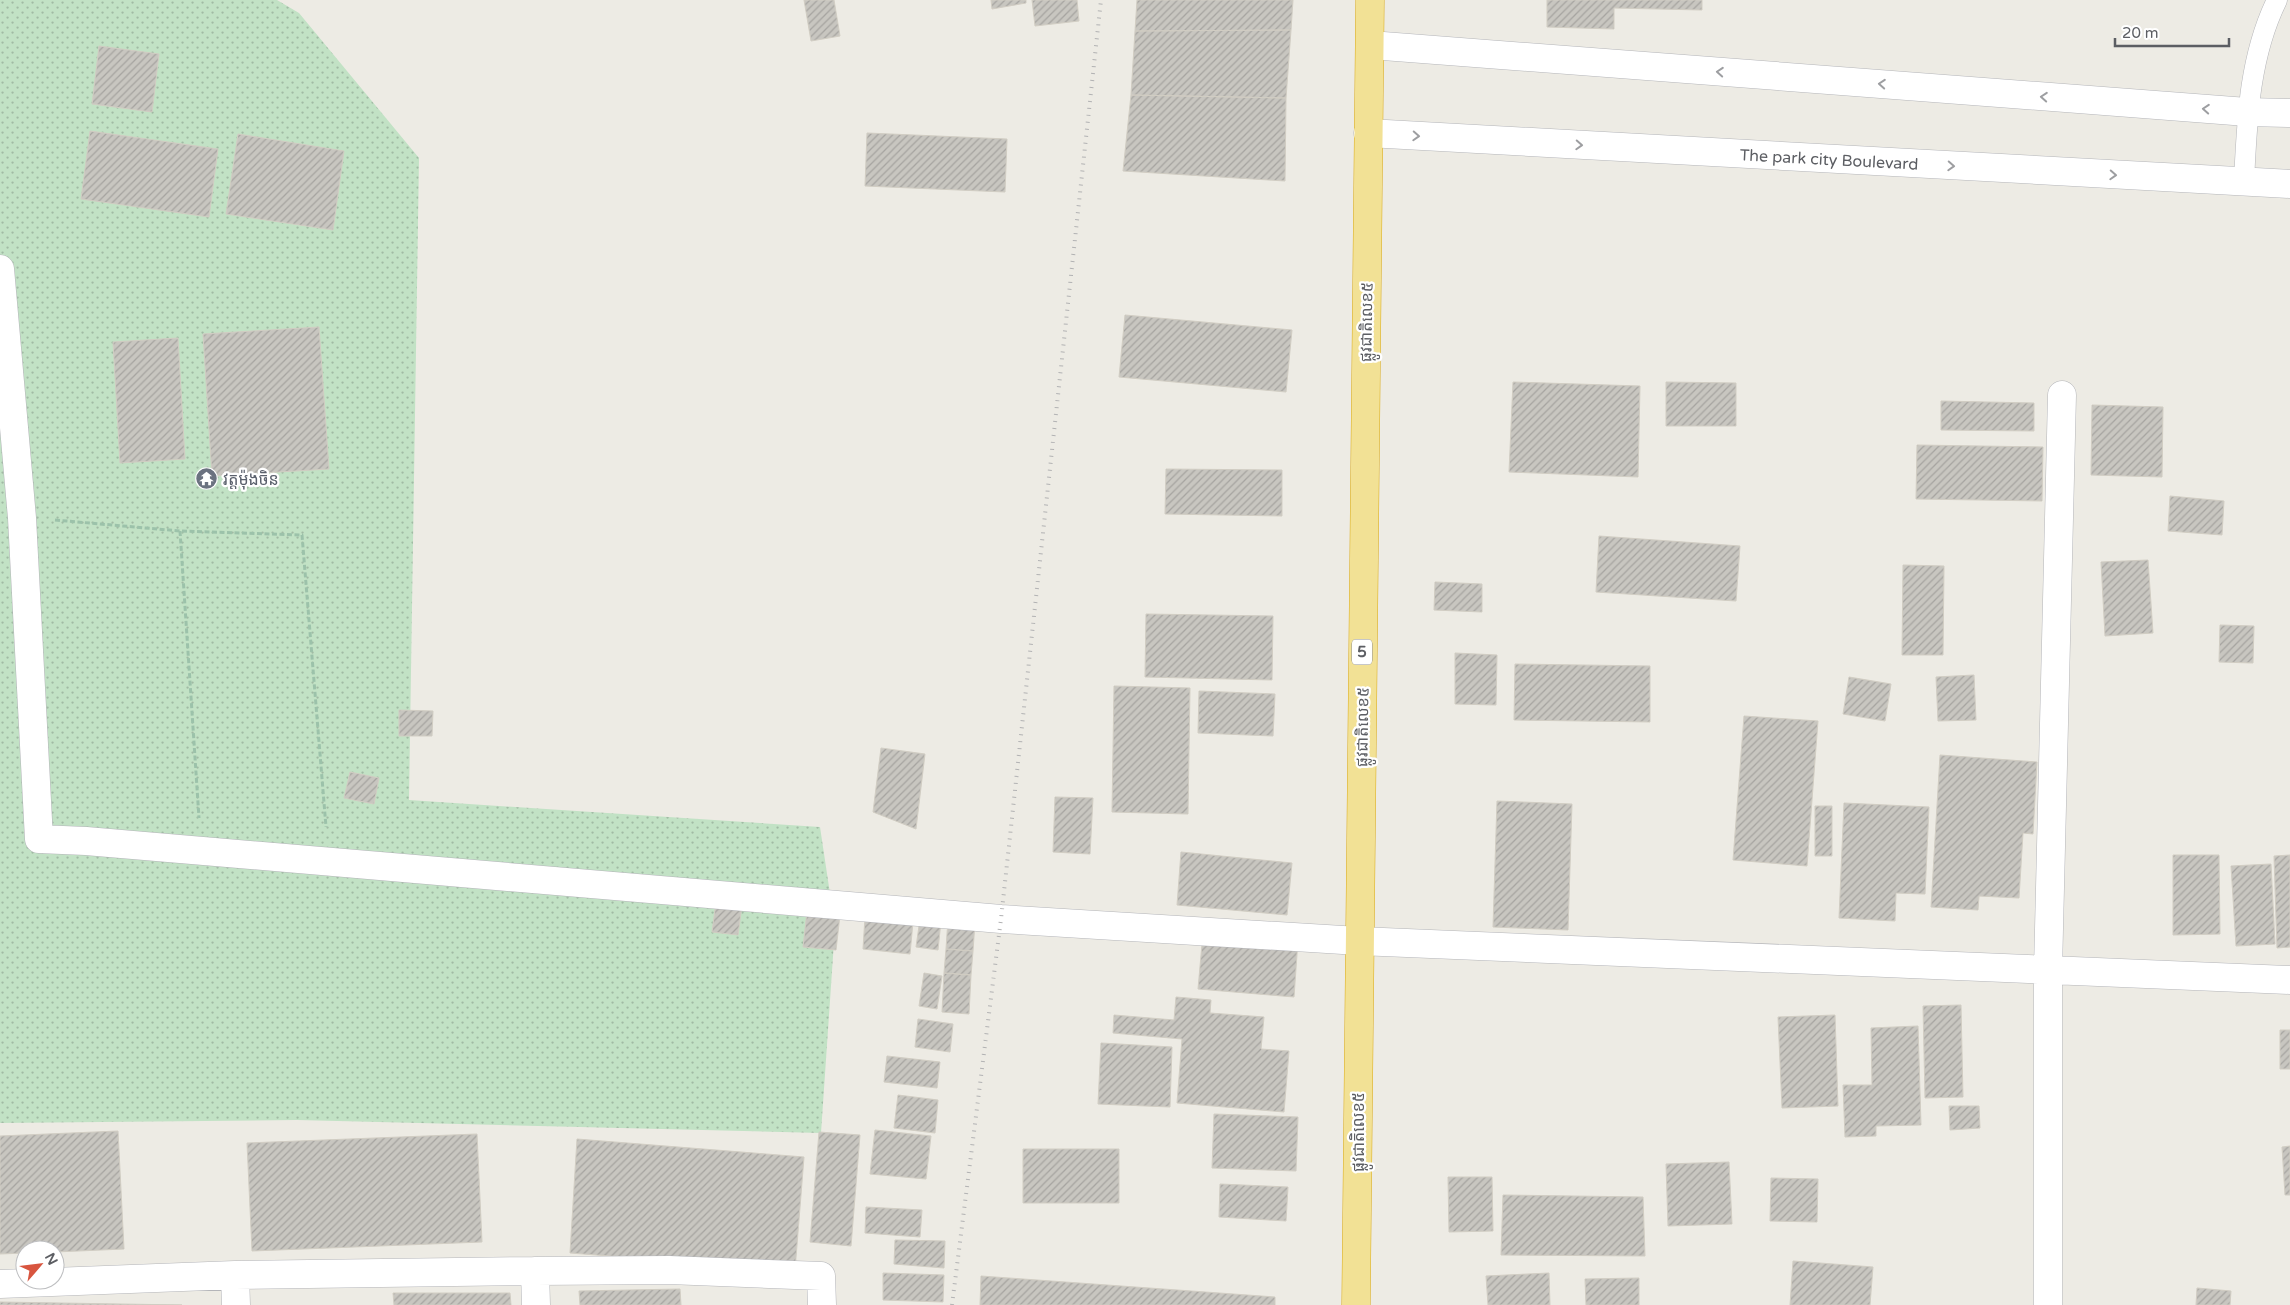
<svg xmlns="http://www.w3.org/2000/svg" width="2290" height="1305" viewBox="0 0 2290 1305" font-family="'Varela Round','Noto Sans Khmer',sans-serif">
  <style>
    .park { fill: url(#park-dots) }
    .building { fill: url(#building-hatch); stroke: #d1cdc3 }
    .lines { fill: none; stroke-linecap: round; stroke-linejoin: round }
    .lane-casing { stroke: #b4b5b9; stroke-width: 21 }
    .street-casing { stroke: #b4b5b9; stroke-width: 29 }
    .highway-casing { stroke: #daaa17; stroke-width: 29 }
    .path { stroke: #9cc2aa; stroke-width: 3; stroke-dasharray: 5 2.5; stroke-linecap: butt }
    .lane { stroke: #fff; stroke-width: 20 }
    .street { stroke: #fff; stroke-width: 28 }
    .highway { stroke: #f2e195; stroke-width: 28 }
    .rail { stroke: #b2b2b3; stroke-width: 4; stroke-dasharray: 1 6; stroke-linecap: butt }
    .oneway { stroke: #9d9ea1 }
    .labels { text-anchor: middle; stroke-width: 4.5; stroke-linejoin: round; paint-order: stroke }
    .shield { fill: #fff; stroke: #8d8e92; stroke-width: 1 }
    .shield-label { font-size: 15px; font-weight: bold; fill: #5c5e63 }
    .street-label { font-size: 16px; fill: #5c5e63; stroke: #fff }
    .worship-label { font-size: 16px; fill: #5b616d; stroke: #fff; text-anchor: start }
  </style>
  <defs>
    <pattern id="park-dots" width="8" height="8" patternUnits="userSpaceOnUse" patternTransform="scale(1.25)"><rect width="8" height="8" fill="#c2e2c5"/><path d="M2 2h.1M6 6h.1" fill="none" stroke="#a1baa4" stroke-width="1.8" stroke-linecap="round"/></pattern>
    <pattern id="building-hatch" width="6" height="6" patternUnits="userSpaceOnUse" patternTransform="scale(1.25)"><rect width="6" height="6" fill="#c8c6c0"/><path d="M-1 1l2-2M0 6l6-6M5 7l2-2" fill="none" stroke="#a6a4a0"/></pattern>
  </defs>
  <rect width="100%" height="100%" fill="#edebe4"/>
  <path class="park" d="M0 0H277L299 13 419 158 409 800 820 827 835 927 821 1133 297 1120 0 1123Z"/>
  <path class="building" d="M804 0H834L840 36 811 41Z
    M991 0H1026V3L992 9Z
    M1032 0H1077L1079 21 1035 26Z
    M1137 0H1293L1291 30 1135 31Z
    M1547 0H1702V10L1614 8V29L1547 27Z
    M1291 30 1286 98 1131 95 1135 31Z
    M99 46 159 54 152 112 92 104Z
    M1131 95 1286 98 1285 181 1123 171Z
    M90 131 218 149 209 217 81 199Z
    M867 133 1007 139 1005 192 865 186Z
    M238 134 344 151 333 230 226 214Z
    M1125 315 1292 330 1286 392 1119 377Z
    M319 327 329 469 212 476 203 334Z
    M178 338 185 459 120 463 113 342Z
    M1513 382 1640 386 1638 477 1509 472Z
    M1666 382 1736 383V426H1666Z
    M1941 401 2034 403V431L1941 430Z
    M2092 405 2163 407 2162 477 2091 475Z
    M1917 445 2043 447 2042 501 1916 499Z
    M1166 469 1282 470V516L1165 514Z
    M2170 496 2224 501 2222 535 2168 531Z
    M1599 536 1740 546 1736 601 1596 592Z
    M2148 560 2153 633 2105 636 2101 562Z
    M1903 565 1944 566 1943 655H1902Z
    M1435 582 1482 584V612L1434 610Z
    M1146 614 1273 616 1272 680 1145 677Z
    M2220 625 2254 626 2253 663 2219 662Z
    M1455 653 1497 655 1496 705 1455 704Z
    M1515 664 1650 666V722L1514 720Z
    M1974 675 1976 720 1938 721 1936 677Z
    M1849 677 1891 684 1885 721 1843 714Z
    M1114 686 1190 688 1188 814 1112 812Z
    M1199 691 1275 694 1273 736 1198 733Z
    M399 710 433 711 432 736H399Z
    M1744 716 1818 721 1807 866 1733 860Z
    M881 748 925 754 916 829 873 812Z
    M1940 755 2037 762 2033 834 2023 833 2019 898 1979 896 1978 910 1931 907Z
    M350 772 379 778 374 804 344 798Z
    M1055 797 1093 798 1090 854 1053 852Z
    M1497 801 1572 804 1568 930 1493 927Z
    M1844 803 1929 807 1925 894 1896 893 1895 921 1839 918Z
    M1815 806H1832V856H1815Z
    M1181 852 1292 863 1287 915 1177 905Z
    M2173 855H2219L2220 934 2173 935Z
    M2290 855V947L2277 948 2274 856Z
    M2271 864 2275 944 2236 946 2231 866Z
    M716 902 742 905 738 935 712 932Z
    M807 911 840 915 836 950 803 947Z
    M865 917 913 922 910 954 863 949Z
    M920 919 941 921 938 950 916 947Z
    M948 919 975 922 973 951 946 949Z
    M1203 933 1298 940 1294 997 1198 989Z
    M946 949 973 951 971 975 944 973Z
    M924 973 942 976 937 1009 919 1006Z
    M944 973 971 975 969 1014 942 1012Z
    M1176 997 1211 1000 1210 1013 1264 1017 1261 1049 1289 1051 1284 1112 1177 1103 1182 1039 1113 1033 1114 1015 1174 1020Z
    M1961 1005 1963 1097 1925 1098 1923 1006Z
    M1835 1015 1838 1106 1782 1108 1778 1017Z
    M918 1019 953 1024 950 1052 915 1047Z
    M1918 1026 1921 1125 1876 1126V1136L1845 1137 1843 1085H1872L1871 1028Z
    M2280 1030H2290V1069H2280Z
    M1101 1043 1172 1047 1170 1107 1098 1104Z
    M887 1056 940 1062 937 1088 884 1082Z
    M898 1095 938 1100 935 1133 894 1128Z
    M1949 1106H1979L1980 1128 1950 1130Z
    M1214 1114 1298 1117 1296 1171 1212 1168Z
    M875 1130 931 1136 926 1179 870 1174Z
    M118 1131 124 1249 55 1252V1250H25V1253L0 1254V1136Z
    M819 1132 860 1135 851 1246 810 1242Z
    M477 1134 482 1242 252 1251 247 1143Z
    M577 1139 804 1157 795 1270 570 1253Z
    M2290 1146V1195H2285L2282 1147Z
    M1023 1149H1119V1203H1023Z
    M1729 1162 1732 1224 1668 1226 1666 1164Z
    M1448 1177H1492L1493 1231 1449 1232Z
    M1771 1178 1818 1179 1817 1222 1770 1221Z
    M1220 1184 1288 1187 1286 1221 1219 1217Z
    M1503 1195 1643 1197 1645 1256 1501 1255Z
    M866 1207 922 1210 920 1237 865 1233Z
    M895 1240 945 1241 944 1268 894 1264Z
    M1793 1261 1873 1267 1870 1305H1790Z
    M883 1273 944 1275 943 1302 883 1300Z
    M1549 1273 1550 1305H1488L1486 1276Z
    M981 1276 1275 1297V1305H980Z
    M1639 1278V1305H1586L1585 1279Z
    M2197 1288 2231 1291 2230 1305H2196Z
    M680 1289 681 1305H580L579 1291Z
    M393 1293H510L511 1305H394Z
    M0 1302 182 1305H0Z"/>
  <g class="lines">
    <defs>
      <path id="lane" d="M2244 182C2247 120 2249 57 2277 0"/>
      <path id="street" d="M1370 45 2247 112 2290 113
        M1368 133 2290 184
        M0 269 22 518 39 839 86 841 1001 919 1359 941 2290 980
        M535 1271 536 1305
        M235 1275 236 1305
        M0 1284 235 1275 535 1271 669 1270 821 1276 822 1305
        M2048 1305V970L2062 395"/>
      <path id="highway" d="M1356 1305 1370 0"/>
    </defs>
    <use href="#lane" class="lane-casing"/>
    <use href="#street" class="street-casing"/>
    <use href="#highway" class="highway-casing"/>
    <path class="path" d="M55 520 180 531 302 535 326 827
      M180 531 199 818"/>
    <use href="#lane" class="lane"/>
    <use href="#street" class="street"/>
    <use href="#highway" class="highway"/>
    <path class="rail" d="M952 1305 1001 919 1101 0"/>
  </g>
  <defs><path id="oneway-chevron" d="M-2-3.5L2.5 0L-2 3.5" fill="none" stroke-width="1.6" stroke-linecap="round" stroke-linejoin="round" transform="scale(1.25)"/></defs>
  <g class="oneway">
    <use href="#oneway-chevron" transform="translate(1720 72) rotate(-176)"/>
    <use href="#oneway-chevron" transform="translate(1882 84) rotate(-176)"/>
    <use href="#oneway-chevron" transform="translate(2044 97) rotate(-176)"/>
    <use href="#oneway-chevron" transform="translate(2206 109) rotate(-176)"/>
    <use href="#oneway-chevron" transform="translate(1416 136) rotate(3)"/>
    <use href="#oneway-chevron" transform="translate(1579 145) rotate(3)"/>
    <use href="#oneway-chevron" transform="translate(1951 166) rotate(3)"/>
    <use href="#oneway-chevron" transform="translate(2113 175) rotate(3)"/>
  </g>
  <defs>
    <symbol id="temple-disc" viewBox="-11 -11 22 22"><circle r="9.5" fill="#6b7280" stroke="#fff"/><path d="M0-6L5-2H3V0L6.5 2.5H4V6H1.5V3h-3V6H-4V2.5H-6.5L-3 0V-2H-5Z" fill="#fff"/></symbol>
  </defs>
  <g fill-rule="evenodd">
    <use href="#temple-disc" x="194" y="466" width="25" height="25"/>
  </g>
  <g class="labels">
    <rect class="shield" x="1352" y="639.5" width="20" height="25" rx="4"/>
    <g class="shield-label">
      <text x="1362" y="657">5</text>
    </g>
    <g class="street-label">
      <text transform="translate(1829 159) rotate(3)" y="6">The park city Boulevard</text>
      <text transform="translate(1366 322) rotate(-89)" y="6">ផ្លូវជាតិលេខ៥</text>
      <text transform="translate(1362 727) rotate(-89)" y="6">ផ្លូវជាតិលេខ៥</text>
      <text transform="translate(1358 1132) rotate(-90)" y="6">ផ្លូវជាតិលេខ៥</text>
    </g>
    <g class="worship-label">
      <text x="223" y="485">វត្តម៉ុងចិន</text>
    </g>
  </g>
  <g transform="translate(40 1265) rotate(62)"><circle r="24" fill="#ffffff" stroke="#bebfc1"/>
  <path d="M0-4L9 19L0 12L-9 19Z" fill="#d8553f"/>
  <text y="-8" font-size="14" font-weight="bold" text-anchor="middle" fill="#5c5e63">N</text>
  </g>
  <path d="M2115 38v8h114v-8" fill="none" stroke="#5c5e63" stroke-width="2.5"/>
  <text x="2122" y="38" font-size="15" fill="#5c5e63" stroke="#ffffff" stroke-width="4" paint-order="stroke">20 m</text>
</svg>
